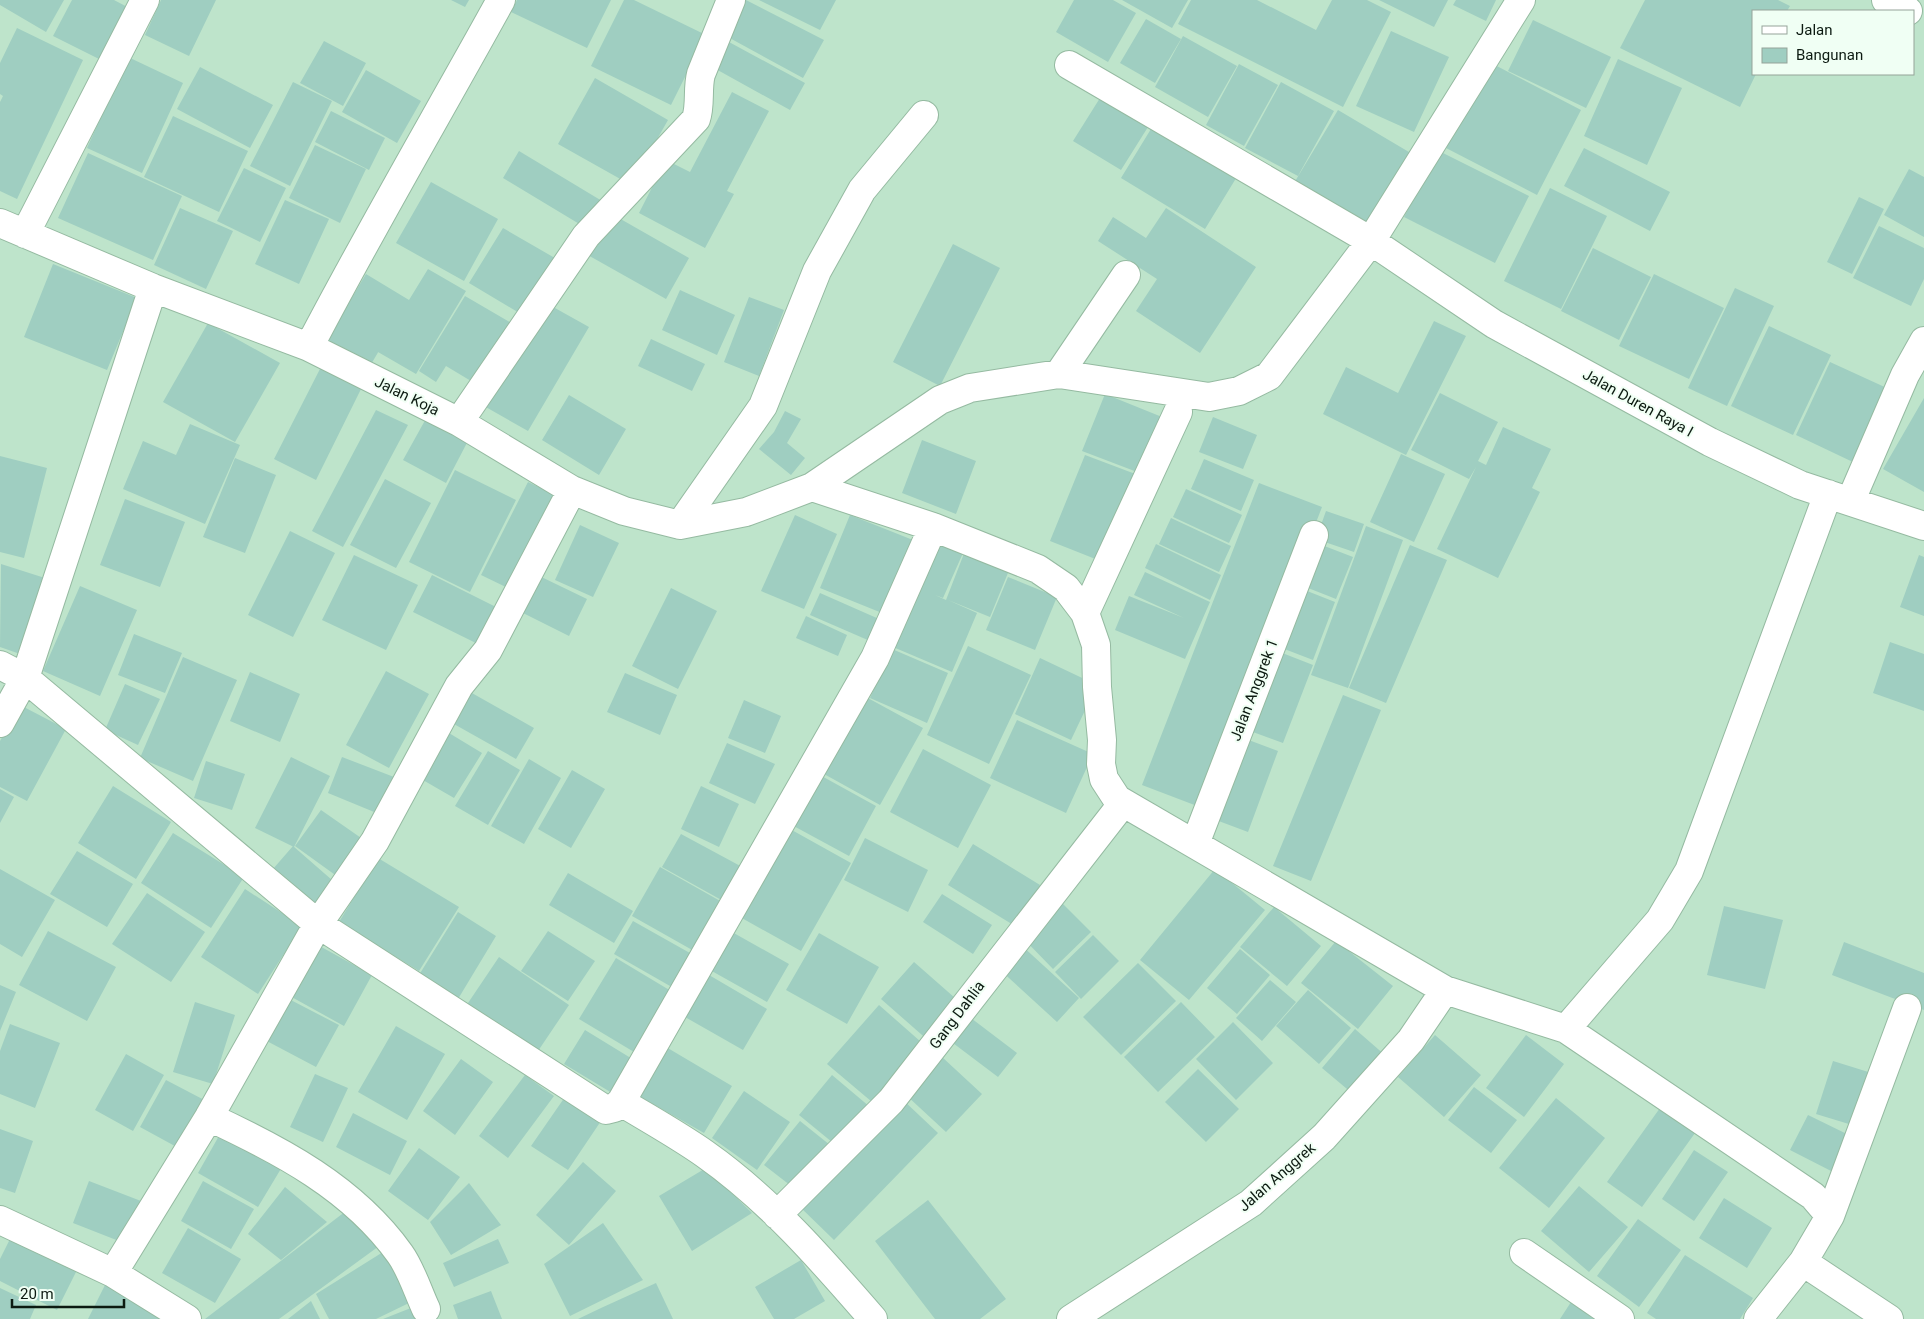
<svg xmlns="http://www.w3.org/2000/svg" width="1924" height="1319" viewBox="0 0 1924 1319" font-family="Roboto,sans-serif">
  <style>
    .building { fill: #9fcec1 }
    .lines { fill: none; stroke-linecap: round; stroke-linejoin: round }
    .minor-casing { stroke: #95baa1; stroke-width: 30 }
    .minor { stroke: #fff; stroke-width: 28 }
    .labels { text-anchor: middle; stroke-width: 4; stroke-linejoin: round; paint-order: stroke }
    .street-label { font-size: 15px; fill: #0c1a11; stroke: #f0fff4 }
  </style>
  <rect width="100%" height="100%" fill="#bee4cb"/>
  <path class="building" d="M0 0H64L46 32 0 5Z
    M72 0H114L133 10 105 62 53 36Z
    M161 0H216L189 56 145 35Z
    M451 0H469L465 7Z
    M517 0H611L587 48 511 12Z
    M624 0H634L706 35 671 105 591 66Z
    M746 0 824 40 803 78 726 36Z
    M759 0H836L820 30Z
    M1074 0H1113L1136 13 1108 62 1056 32Z
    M1122 0H1188L1172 28Z
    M1191 0H1257L1316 30 1332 0H1367L1391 12 1343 107 1178 24Z
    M1379 0H1448L1434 27Z
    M1456 0H1496L1486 21 1453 5Z
    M1645 0H1778L1790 6 1787 11H1753V74H1756L1740 107 1620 48Z
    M1146 19 1181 39 1155 83 1120 63Z
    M1533 20 1611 57 1586 108 1508 71Z
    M17 28 83 60 17 199 0 191V102L3 96 0 94V63Z
    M1391 31 1449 57 1414 132 1356 106Z
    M1183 36 1237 66 1208 117 1155 87Z
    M324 41 366 63 343 106 300 83Z
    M729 42 805 83 790 110 714 68Z
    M128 57 183 83 142 173 87 148Z
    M1618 59 1682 88 1647 165 1584 136Z
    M1491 63 1581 110 1537 195 1446 148Z
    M1239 64 1278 85 1244 146 1206 125Z
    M200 67 273 105 250 148 177 109Z
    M366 70 421 101 397 143 342 112Z
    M595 78 668 120 631 185 558 144Z
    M293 82 332 101 290 186 250 166Z
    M1281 82 1334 111 1298 176 1245 148Z
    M1105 90 1153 119 1121 170 1073 141Z
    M732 92 769 111 727 191 734 194 705 248 639 213 666 160 690 172Z
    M1338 110 1414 155 1371 228 1294 183Z
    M331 111 385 138 369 170 315 142Z
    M173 116 248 151 219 212 144 177Z
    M1154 124 1238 175 1205 229 1121 178Z
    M315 145 366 169 340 223 289 198Z
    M1584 148 1670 192 1650 231 1564 186Z
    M519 151 602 201 586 228 503 178Z
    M1439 151 1529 196 1495 263 1404 217Z
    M88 153 182 196 153 260 58 218Z
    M244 168 286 188 260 242 217 221Z
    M1909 169 1924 177V237L1884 215Z
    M431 182 498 219 464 281 396 243Z
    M1550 188 1607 216 1561 309 1504 281Z
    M1859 197 1884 209 1852 274 1827 262Z
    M285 200 329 219 299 284 255 264Z
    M180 208 233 231 206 289 154 265Z
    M1166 208 1256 267 1200 353 1136 311 1157 279 1098 241 1113 217 1146 238Z
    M610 213 689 258 666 299 586 254Z
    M1879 226 1924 248V279L1911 306 1853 278Z
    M503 228 560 261 526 317 469 283Z
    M953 244 1000 268 940 386 893 362Z
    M1593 248 1651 277 1619 340 1561 311Z
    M53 264 137 298 107 370 24 337Z
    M428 269 466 291 416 374 378 352 390 332 370 366 326 341 366 274 409 300Z
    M1654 274 1724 308 1689 379 1619 346Z
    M1735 288 1774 306 1727 406 1688 388Z
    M680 290 735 315 717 355 662 330Z
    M465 296 513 324 476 384 446 366 436 382 419 371Z
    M749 297 784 310 759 376 724 362Z
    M546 303 589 327 528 431 484 406Z
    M1434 321 1466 336 1406 455 1323 414 1346 367 1398 393Z
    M208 323 280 363 235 442 163 402Z
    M1769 326 1831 355 1793 435 1731 406Z
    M651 339 705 364 692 391 638 366Z
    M1830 362 1889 389 1855 463 1796 435Z
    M321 367 362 387 316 480 274 459Z
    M1440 393 1498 422 1478 461 1486 465 1503 427 1551 449 1532 488 1540 492 1498 578 1437 549 1476 467 1469 479 1411 450Z
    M1105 394 1167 419 1145 475 1082 451Z
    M569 395 626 429 599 475 542 440Z
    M1924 398V492L1883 469Z
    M376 410 408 425 343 547 312 531Z
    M785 411 801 419 787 443 805 458 791 475 759 449 774 432Z
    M428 415 470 437 446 483 403 460Z
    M1213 417 1257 435 1243 469 1199 452Z
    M190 424 240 445 205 524 123 489 143 441 176 455Z
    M922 440 976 461 956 514 902 493Z
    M1401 454 1445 474 1414 542 1370 522Z
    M1085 455 1138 475 1103 562 1050 541Z
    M0 456 47 468 24 558 0 552Z
    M235 458 276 475 245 553 203 537Z
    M1204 459 1254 480 1241 511 1191 489Z
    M455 470 516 500 470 592 409 562Z
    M385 479 431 503 396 568 350 545Z
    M528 482 564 499 516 592 481 575Z
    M1259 483 1322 507 1205 809 1142 785Z
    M1186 489 1242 515 1229 543 1173 517Z
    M125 499 185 522 160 587 100 565Z
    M1326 511 1364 524 1354 552 1316 539Z
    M795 515 837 534 804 609 761 591Z
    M850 515 918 542 887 615 820 588Z
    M1171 518 1231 546 1219 572 1159 544Z
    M580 525 619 543 593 597 555 580Z
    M1366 526 1403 540 1348 688 1311 675Z
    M290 531 335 553 293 637 248 615Z
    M1314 542 1353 557 1336 599 1298 584Z
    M938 543 963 553 943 598 935 595 946 600 965 551 1010 568 990 617 948 600 977 613 952 672 893 647Z
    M1156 544 1221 575 1210 600 1145 568Z
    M1410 545 1447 560 1386 703 1349 688Z
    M354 555 418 585 386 650 322 620Z
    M1919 555 1924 557V616L1900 607Z
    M1 564 48 579 23 655 0 647Z
    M531 572 587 599 569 636 513 608Z
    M1145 572 1210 602 1185 659 1115 630 1129 596 1184 618 1134 595Z
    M432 575 504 611 486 648 413 612Z
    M1008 577 1057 597 1035 650 986 630Z
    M80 586 137 610 100 696 43 671Z
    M1297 587 1335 602 1313 660 1274 645Z
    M671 588 717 611 678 689 632 666Z
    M820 593 879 619 870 641 810 615Z
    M806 616 847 635 838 656 796 638Z
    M134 634 182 653 165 693 118 675Z
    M1890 642 1924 654V711L1873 693Z
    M968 646 1031 675 989 764 927 735Z
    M892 649 948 673 927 723 870 698Z
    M1272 649 1313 665 1283 743 1242 728Z
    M183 657 237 680 193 781 140 758Z
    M1040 658 1097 685 1071 740 1015 714Z
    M386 671 429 694 389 768 346 745Z
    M250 672 300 694 280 742 230 721Z
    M625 673 677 695 660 735 607 712Z
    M125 684 160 699 138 745 105 730Z
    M463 688 534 728 516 759 445 719Z
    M1343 695 1381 710 1311 881 1273 866Z
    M866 697 923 728 880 805 824 774Z
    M744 700 781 716 765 753 728 738Z
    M20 705 66 729 27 801 0 787V741Z
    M1017 720 1093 754 1066 813 990 778Z
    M444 730 482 753 454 798 416 776Z
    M1238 736 1278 751 1248 832 1208 817Z
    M727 743 775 764 755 804 709 783Z
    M923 749 991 785 958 848 890 812Z
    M488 751 520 770 488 825 455 806Z
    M291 757 330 776 294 847 255 828Z
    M342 757 394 777 379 814 328 793Z
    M529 759 561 778 524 844 491 826Z
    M206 761 245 774 232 810 194 798Z
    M572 770 605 789 571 848 538 829Z
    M818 774 876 806 849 856 790 824Z
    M113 786 171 822 136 879 78 843Z
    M701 786 739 804 719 847 681 829Z
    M0 789 14 797 0 823Z
    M321 810 364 840 338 877 295 846Z
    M790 829 851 863 801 951 740 917Z
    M173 833 244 877 211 928 141 883Z
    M681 834 744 868 725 902 662 867Z
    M865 838 928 870 908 912 844 880Z
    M973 844 1040 885 1015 926 948 885Z
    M293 846 340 887 320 910 273 869Z
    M77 851 133 884 107 927 50 894Z
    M378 858 459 907 419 971 339 922Z
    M660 867 722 902 694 951 632 916Z
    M0 869 55 900 22 957 0 944Z
    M1215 869 1265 910 1189 1000 1140 960Z
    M568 873 633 911 614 943 549 905Z
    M245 889 302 926 258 994 201 957Z
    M147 893 205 932 171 982 112 944Z
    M942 894 992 925 973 954 923 922Z
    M1058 899 1091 932 1053 969 1020 935Z
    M1724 906 1783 920 1765 989 1707 975Z
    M1274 907 1321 946 1287 986 1240 947Z
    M458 912 496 936 458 999 419 975Z
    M633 921 697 957 677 990 614 954Z
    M48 931 116 967 87 1021 19 985Z
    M548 931 595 961 568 1001 521 971Z
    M732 932 789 964 767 1002 710 970Z
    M819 933 879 967 847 1024 786 990Z
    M1093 935 1119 961 1081 999 1055 972Z
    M1336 941 1393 986 1358 1029 1301 983Z
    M1844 942 1924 973V1010L1832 975Z
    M316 944 372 975 344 1026 288 995Z
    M1020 944 1079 998 1057 1022 998 968Z
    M1240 949 1270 975 1237 1014 1207 988Z
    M499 957 569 1005 536 1054 466 1006Z
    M616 958 676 994 639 1055 579 1019Z
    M914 962 963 1005 930 1042 881 999Z
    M1138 963 1176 1001 1121 1055 1083 1017Z
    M709 975 767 1009 743 1050 685 1017Z
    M1270 980 1296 1002 1262 1041 1236 1018Z
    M0 985 16 992 0 1031Z
    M1308 990 1351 1028 1319 1064 1276 1026Z
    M285 997 339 1025 316 1067 263 1039Z
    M195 1002 235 1015 213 1084 173 1072Z
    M1181 1002 1215 1037 1158 1092 1124 1057Z
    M879 1005 929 1049 878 1107 827 1064Z
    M963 1012 1017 1053 998 1077 945 1037Z
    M1233 1022 1273 1063 1236 1100 1196 1059Z
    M10 1024 60 1043 35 1108 0 1094V1051Z
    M396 1026 445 1054 407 1120 358 1092Z
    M1355 1029 1386 1056 1353 1094 1322 1068Z
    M585 1030 634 1060 612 1093 564 1064Z
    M1435 1035 1481 1075 1444 1117 1398 1077Z
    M1526 1035 1564 1064 1524 1117 1486 1088Z
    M666 1047 732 1086 704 1133 637 1095Z
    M126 1054 164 1075 133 1131 95 1110Z
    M942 1057 982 1094 946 1132 906 1095Z
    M461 1059 493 1082 455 1135 423 1111Z
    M1833 1061 1878 1075 1862 1128 1816 1114Z
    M1198 1069 1239 1109 1206 1142 1165 1102Z
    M315 1074 348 1088 323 1142 290 1127Z
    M525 1075 554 1096 508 1158 479 1136Z
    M832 1075 870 1107 838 1147 799 1115Z
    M166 1080 210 1103 184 1151 140 1127Z
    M1474 1087 1517 1120 1491 1153 1448 1120Z
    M744 1091 790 1122 757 1170 712 1138Z
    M567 1094 603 1118 568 1170 531 1146Z
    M1556 1098 1605 1138 1549 1208 1499 1168Z
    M902 1099 938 1133 834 1240 798 1205Z
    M1660 1108 1695 1133 1642 1207 1607 1182Z
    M353 1113 407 1141 390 1175 336 1147Z
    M1808 1115 1853 1137 1835 1173 1790 1150Z
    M800 1121 830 1145 795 1189 764 1165Z
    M224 1127 285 1162 258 1207 198 1173Z
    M0 1129 33 1141 15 1193 0 1188Z
    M419 1148 460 1177 428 1220 388 1191Z
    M1694 1150 1728 1172 1694 1221 1662 1199Z
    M583 1162 616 1191 569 1245 536 1215Z
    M706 1168 752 1213 692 1251 659 1196Z
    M89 1181 141 1201 124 1243 73 1223Z
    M203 1181 254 1209 231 1249 181 1221Z
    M469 1183 501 1225 451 1255 430 1222Z
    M1579 1186 1628 1227 1589 1272 1541 1231Z
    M285 1187 327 1222 281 1260 248 1234Z
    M1724 1198 1772 1228 1747 1268 1699 1238Z
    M928 1200 1006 1299 980 1319H935L875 1241Z
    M346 1211 386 1241 279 1319H205Z
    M1638 1219 1681 1250 1639 1307 1597 1276Z
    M603 1223 643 1280 570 1316 544 1264Z
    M188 1228 241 1259 215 1303 162 1273Z
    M15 1229 81 1262 57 1310 0 1281V1259Z
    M498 1239 509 1263 454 1287 443 1263Z
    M391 1247 409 1303 376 1319H329L316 1294Z
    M1685 1255 1753 1298 1740 1319H1656L1647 1313Z
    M801 1260 825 1301 794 1319H774L755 1287Z
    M107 1281 181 1319H88Z
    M656 1283 673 1319H578L601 1308Z
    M0 1288 36 1305 30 1319H0Z
    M491 1291 502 1319H458L453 1305Z
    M311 1301 320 1319H288Z
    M1571 1302 1597 1319H1560Z
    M421 1304 427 1319H383Z"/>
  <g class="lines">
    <defs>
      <path id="minor" d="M1886 0 1908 11
        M1069 65 1371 241 1494 324 1710 442 1800 485 1924 526
        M0 223 153 288 309 347 459 422 572 490 624 511 680 525 746 512 812 487 940 400 970 388 1059 374 1209 397 1239 391 1269 376 1371 241 1521 0
        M25 234 145 0
        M309 347C370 230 437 116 501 0
        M1059 374 1126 275
        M459 422 586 236 696 119C701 104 697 89 701 74L731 0
        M812 487 933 527 1038 569 1066 588 1085 613 1096 645 1097 687 1102 740 1101 764 1104 779 1117 799 1445 990 1566 1029 1813 1196 1830 1216 1803 1262 1758 1319
        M1851 500 1905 375 1924 341
        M680 525 763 406 817 271 862 190 924 115
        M1085 613 1178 412
        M0 665 25 678 318 924 606 1110 614 1108 621 1102 875 658 933 527
        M0 723 25 678 153 288
        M1195 844 1314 535
        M1566 1029 1660 920 1689 871 1828 494
        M621 1102C649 1119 678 1135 705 1154 769 1199 822 1260 873 1319
        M209 1117C280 1150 353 1188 400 1254 411 1269 418 1292 426 1309
        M777 1215 891 1101 1123 803
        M1830 1216 1907 1008
        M0 1220 113 1273 187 1319
        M1524 1253 1620 1319
        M1803 1262 1889 1319
        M113 1273 209 1117 318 924 375 841 459 686 488 650 572 490
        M1071 1319 1251 1203 1324 1137 1411 1040 1445 990"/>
    </defs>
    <use href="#minor" class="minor-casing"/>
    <use href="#minor" class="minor"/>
  </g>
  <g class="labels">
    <g class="street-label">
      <text transform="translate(407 396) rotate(26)" y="5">Jalan Koja</text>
      <text transform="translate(1638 403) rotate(29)" y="5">Jalan Duren Raya I</text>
      <text transform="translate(1254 690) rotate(-69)" y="5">Jalan Anggrek 1</text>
      <text transform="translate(957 1015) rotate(-53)" y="5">Gang Dahlia</text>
      <text transform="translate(1277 1177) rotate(-41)" y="5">Jalan Anggrek</text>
    </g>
  </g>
  <rect x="1752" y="10" width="162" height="65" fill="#f0fff4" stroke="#95a399"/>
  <rect x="1762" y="26" width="25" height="8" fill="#ffffff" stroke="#95a399"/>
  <text x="1796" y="35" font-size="15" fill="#0c1a11">Jalan</text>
  <rect x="1762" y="48" width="25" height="15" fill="#9fcec1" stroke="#95a399"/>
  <text x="1796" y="60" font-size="15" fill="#0c1a11">Bangunan</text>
  <path d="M12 1299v8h112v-8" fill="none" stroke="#0c1a11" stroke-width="2.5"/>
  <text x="20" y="1299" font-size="15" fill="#0c1a11" stroke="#f0fff4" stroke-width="4" paint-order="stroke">20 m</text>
</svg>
